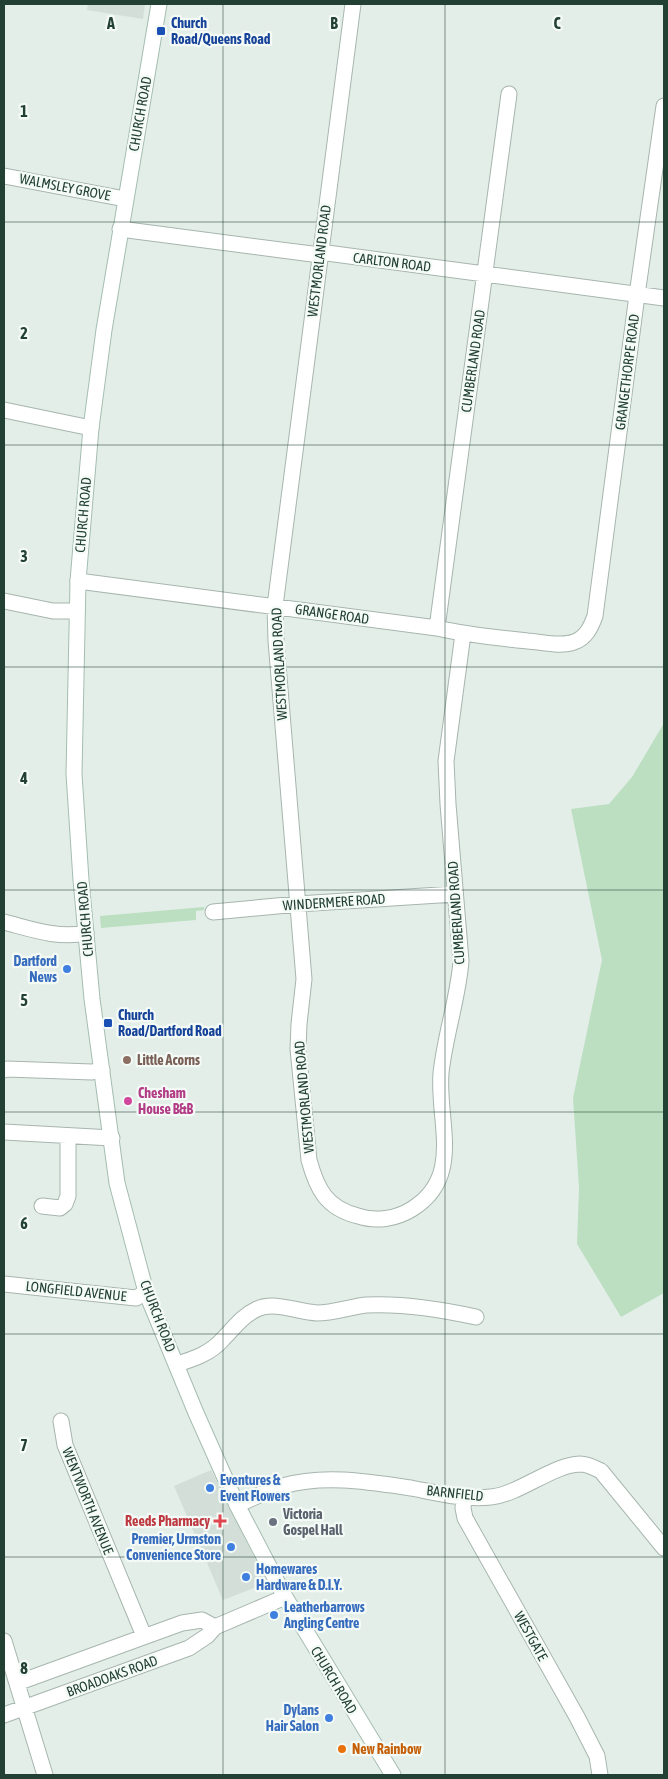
<svg xmlns="http://www.w3.org/2000/svg" width="668" height="1779" viewBox="0 0 668 1779" font-family="'Asap Condensed',sans-serif">
  <style>
    .built { fill: #d2ded7 }
    .green { fill: #bcdfc1 }
    .lines { fill: none; stroke-linecap: round; stroke-linejoin: round }
    .street-casing { stroke: #a6b6ae; stroke-width: 17 }
    .secondary-casing { stroke: #a4bdb1; stroke-width: 17 }
    .street { stroke: #fff; stroke-width: 15 }
    .secondary { stroke: #fff; stroke-width: 15 }
    .grid { fill: none; stroke: #224034; stroke-width: 1; stroke-opacity: 0.55 }
    .transit-dot { fill: #1a4fb4; stroke: #f4faf6; stroke-width: 2 }
    .shop-dot { fill: #3f7fe0; stroke: #f4faf6; stroke-width: 2 }
    .education-dot { fill: #8d6e63; stroke: #f4faf6; stroke-width: 2 }
    .hotel-dot { fill: #d1479c; stroke: #f4faf6; stroke-width: 2 }
    .health-dot { fill: #e0444e; stroke: #f4faf6; stroke-width: 2 }
    .worship-dot { fill: #6b7280; stroke: #f4faf6; stroke-width: 2 }
    .food-dot { fill: #e8710a; stroke: #f4faf6; stroke-width: 2 }
    .labels { text-anchor: middle; stroke-width: 4.5; stroke-linejoin: round; paint-order: stroke }
    .transit-label { font-size: 14px; font-weight: bold; fill: #164399; stroke: #f4faf6; text-anchor: start }
    .street-label { font-size: 14px; fill: #224034; stroke: #f4faf6 }
    .shop-label { font-size: 14px; font-weight: bold; fill: #366cbe; stroke: #f4faf6; text-anchor: end }
    .education-label { font-size: 14px; font-weight: bold; fill: #785e54; stroke: #f4faf6; text-anchor: start }
    .hotel-label { font-size: 14px; font-weight: bold; fill: #b23c85; stroke: #f4faf6; text-anchor: start }
    .worship-label { font-size: 14px; font-weight: bold; fill: #5b616d; stroke: #f4faf6; text-anchor: start }
    .health-label { font-size: 14px; font-weight: bold; fill: #be3a42; stroke: #f4faf6; text-anchor: end }
    .food-label { font-size: 14px; font-weight: bold; fill: #c56008; stroke: #f4faf6; text-anchor: start }
    .grid-label { font-size: 16px; text-anchor: middle; font-weight: bold; fill: #224034; stroke: #f4faf6; stroke-width: 4.5; stroke-linejoin: round; paint-order: stroke }
  </style>
  <rect width="100%" height="100%" fill="#e4eee8"/>
  <path class="built" d="M88 4H145L143 19 87 10Z
    M211 1470 267 1583 223 1600 174 1486Z"/>
  <path class="green" d="M664 723V1293L621 1317 577 1244 579 1188 573 1098 602 960 571 809 609 804 632 777Z
    M204 907V910L196 911V920L101 928 100 916Z"/>
  <g class="lines">
    <defs>
      <path id="street" d="M353 4 275 606 276 641 304 979 299 1024 298 1049 309 1160C317 1189 326 1208 358 1216 376 1222 396 1219 412 1209 464 1177 437 1121 441 1073 445 1035 458 999 461 961L448 804 446 761 463 634
        M4 176 125 199
        M120 229 312 254 327 253 664 298
        M4 410 91 428
        M78 581 437 628C467 635 498 638 528 641 542 642 561 647 574 642 586 638 591 627 595 616L637 295 664 106
        M4 601 53 611H77
        M437 628 509 94
        M213 912 298 904 455 894
        M4 922C31 929 58 939 86 933
        M4 1070 7 1069 92 1072 102 1070
        M4 1132 112 1138
        M42 1206 60 1208 65 1204 68 1196V1136
        M4 1284 136 1298 146 1292
        M177 1364C194 1359 211 1353 223 1339 234 1328 242 1316 257 1309 275 1301 298 1312 317 1313 333 1313 350 1307 366 1305 403 1303 440 1309 476 1317
        M61 1421 65 1445 144 1636
        M464 1497 463 1508 465 1518 577 1717 597 1756 600 1775
        M237 1505C252 1499 267 1490 283 1486 324 1474 370 1482 411 1488 437 1493 464 1500 491 1497 520 1494 552 1465 580 1464 588 1464 595 1468 601 1471L664 1548
        M4 1641 45 1775
        M17 1683 182 1623 202 1620 215 1627
        M4 1715 189 1648 207 1636 215 1627 285 1597"/>
      <path id="secondary" d="M159 4 104 330 91 428 78 581 74 774 81 880 92 999 117 1183 146 1292 196 1413 237 1505 285 1597 393 1775"/>
    </defs>
    <use href="#street" class="street-casing"/>
    <use href="#secondary" class="secondary-casing"/>
    <use href="#street" class="street"/>
    <use href="#secondary" class="secondary"/>
  </g>
  <path class="grid" d="M223 4V1775M445 4V1775M4 222H664M4 445H664M4 667H664M4 890H664M4 1112H664M4 1334H664M4 1557H664"/>
  <g class="transit-dot">
    <rect x="156" y="26" width="10" height="10" rx="2.5"/>
    <rect x="103" y="1018" width="10" height="10" rx="2.5"/>
  </g>
  <g class="shop-dot">
    <circle cx="67" cy="969" r="5"/>
    <circle cx="210" cy="1488" r="5"/>
    <circle cx="231" cy="1547" r="5"/>
    <circle cx="246" cy="1577" r="5"/>
    <circle cx="274" cy="1615" r="5"/>
    <circle cx="329" cy="1718" r="5"/>
  </g>
  <circle class="education-dot" cx="127" cy="1060" r="5"/>
  <circle class="hotel-dot" cx="128" cy="1101" r="5"/>
  <path class="health-dot" d="M217.5 1513.5h5v5h5v5h-5v5h-5v-5h-5v-5h5z"/>
  <circle class="worship-dot" cx="273" cy="1522" r="5"/>
  <circle class="food-dot" cx="342" cy="1749" r="5"/>
  <g class="labels">
    <g class="transit-label">
      <text x="171" y="28">Church<tspan x="171" dy="16">Road/Queens Road</tspan></text>
      <text x="118" y="1020">Church<tspan x="118" dy="16">Road/Dartford Road</tspan></text>
    </g>
    <g class="street-label">
      <text transform="translate(140 114) rotate(-80)" y="5">CHURCH ROAD</text>
      <text transform="translate(65 187) rotate(11)" y="5">WALMSLEY GROVE</text>
      <text transform="translate(319 261) rotate(-83)" y="5">WESTMORLAND ROAD</text>
      <text transform="translate(392 262) rotate(7)" y="5">CARLTON ROAD</text>
      <text transform="translate(473 361) rotate(-82)" y="5">CUMBERLAND ROAD</text>
      <text transform="translate(627 372) rotate(-83)" y="5">GRANGETHORPE ROAD</text>
      <text transform="translate(83 515) rotate(-85)" y="5">CHURCH ROAD</text>
      <text transform="translate(332 614) rotate(8)" y="5">GRANGE ROAD</text>
      <text transform="translate(279 664) rotate(-93)" y="5">WESTMORLAND ROAD</text>
      <text transform="translate(334 902) rotate(-4)" y="5">WINDERMERE ROAD</text>
      <text transform="translate(456 913) rotate(-94)" y="5">CUMBERLAND ROAD</text>
      <text transform="translate(85 919) rotate(-95)" y="5">CHURCH ROAD</text>
      <text transform="translate(304 1097) rotate(-95)" y="5">WESTMORLAND ROAD</text>
      <text transform="translate(76 1291) rotate(6)" y="5">LONGFIELD AVENUE</text>
      <text transform="translate(158 1316) rotate(69)" y="5">CHURCH ROAD</text>
      <text transform="translate(455 1493) rotate(6)" y="5">BARNFIELD</text>
      <text transform="translate(88 1501) rotate(68)" y="5">WENTWORTH AVENUE</text>
      <text transform="translate(531 1636) rotate(61)" y="5">WESTGATE</text>
      <text transform="translate(112 1676) rotate(-20)" y="5">BROADOAKS ROAD</text>
      <text transform="translate(334 1680) rotate(59)" y="5">CHURCH ROAD</text>
    </g>
    <g class="shop-label">
      <text x="57" y="966">Dartford<tspan x="57" dy="16">News</tspan></text>
      <text x="220" y="1485" text-anchor="start">Eventures &amp;<tspan x="220" dy="16">Event Flowers</tspan></text>
      <text x="221" y="1544">Premier, Urmston<tspan x="221" dy="16">Convenience Store</tspan></text>
      <text x="256" y="1574" text-anchor="start">Homewares<tspan x="256" dy="16">Hardware &amp; D.I.Y.</tspan></text>
      <text x="284" y="1612" text-anchor="start">Leatherbarrows<tspan x="284" dy="16">Angling Centre</tspan></text>
      <text x="319" y="1715">Dylans<tspan x="319" dy="16">Hair Salon</tspan></text>
    </g>
    <g class="education-label">
      <text x="137" y="1065">Little Acorns</text>
    </g>
    <g class="hotel-label">
      <text x="138" y="1098">Chesham<tspan x="138" dy="16">House B&amp;B</tspan></text>
    </g>
    <g class="worship-label">
      <text x="283" y="1519">Victoria<tspan x="283" dy="16">Gospel Hall</tspan></text>
    </g>
    <g class="health-label">
      <text x="210" y="1526">Reeds Pharmacy</text>
    </g>
    <g class="food-label">
      <text x="352" y="1754">New Rainbow</text>
    </g>
  </g>
  <g class="grid-label">
    <text x="111" y="29">A</text>
    <text x="334" y="29">B</text>
    <text x="557" y="29">C</text>
    <text x="24" y="117">1</text>
    <text x="24" y="339">2</text>
    <text x="24" y="562">3</text>
    <text x="24" y="784">4</text>
    <text x="24" y="1006">5</text>
    <text x="24" y="1229">6</text>
    <text x="24" y="1451">7</text>
    <text x="24" y="1674">8</text>
  </g>
  <rect width="668" height="1779" fill="none" stroke="#224034" stroke-width="10"/>
</svg>
